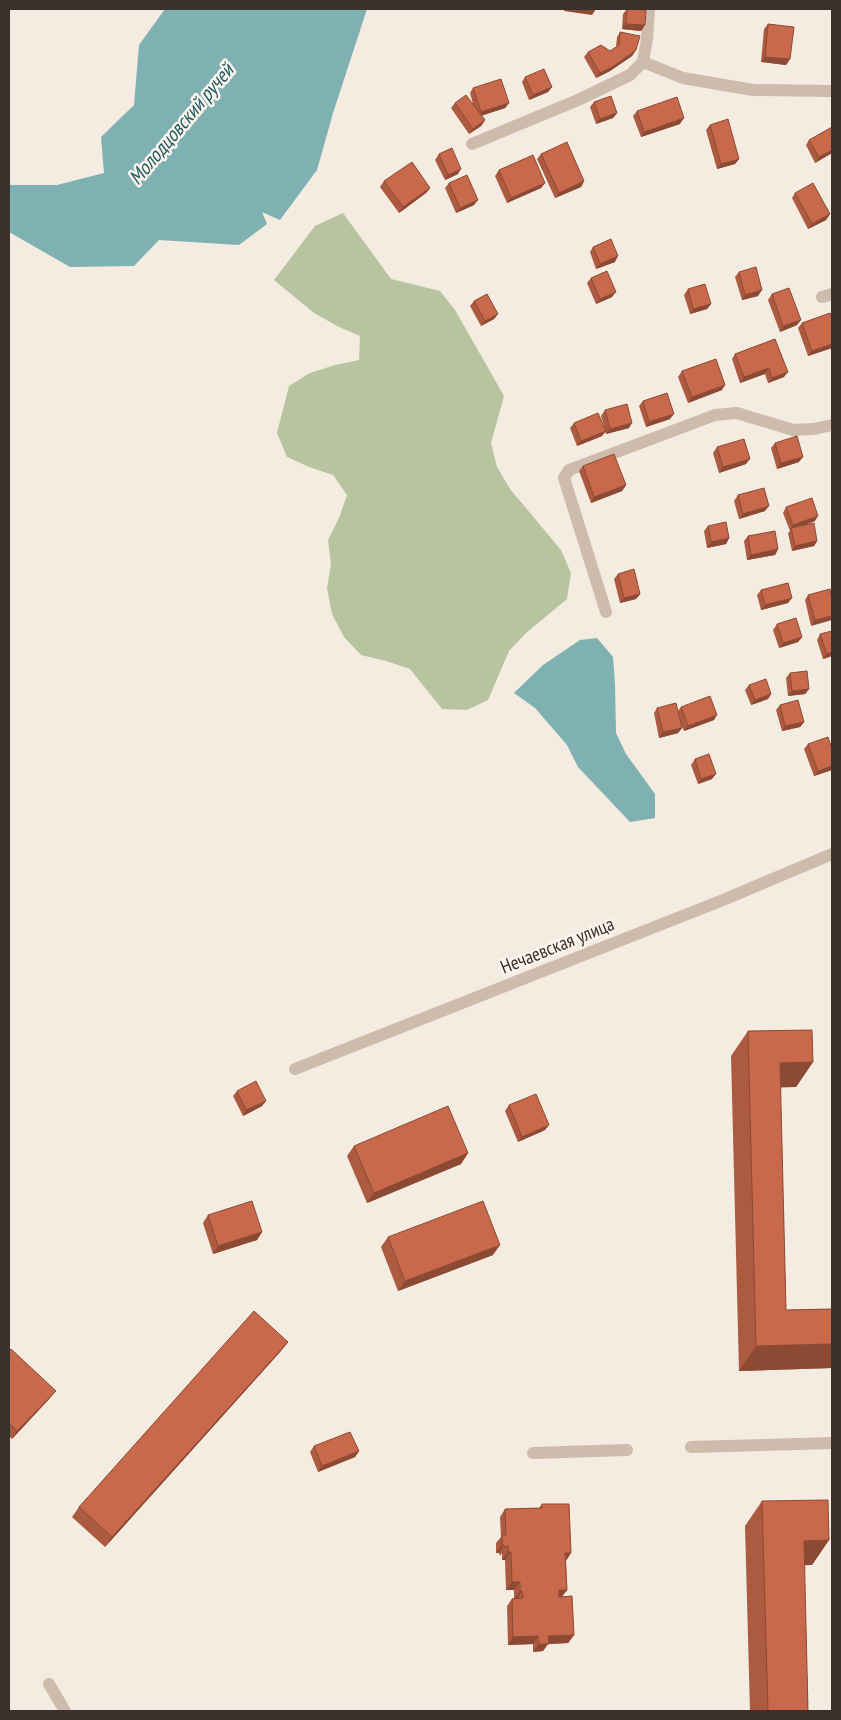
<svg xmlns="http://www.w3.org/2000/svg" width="841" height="1720" viewBox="0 0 841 1720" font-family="'PT Sans Narrow',sans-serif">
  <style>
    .green { fill: #b8c4a0 }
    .water { fill: #7fb0b2 }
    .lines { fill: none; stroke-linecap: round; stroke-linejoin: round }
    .minor { stroke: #cdbbac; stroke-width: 12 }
    .wall { fill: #ac5a40 }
    .shaded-wall { fill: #8c4a34 }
    .building { fill: #c8694b; stroke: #8c4a34 }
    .labels { text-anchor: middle; stroke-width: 5; stroke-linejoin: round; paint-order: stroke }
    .street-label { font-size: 19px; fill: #3b302b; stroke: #fbf5ee }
    .water-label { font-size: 20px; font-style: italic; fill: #1f5a5e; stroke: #fbf5ee }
  </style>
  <rect width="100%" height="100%" fill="#f4ebe1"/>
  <path class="green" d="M343 213 391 279 440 291 455 310 504 396 491 443 497 467 510 489 561 550 571 573 567 599 526 633 509 651 488 700 467 710 442 709 410 669 386 661 361 655 344 637 332 614 327 588 331 564 328 540 339 518 347 495 333 475 309 467 287 457 277 433 289 386 310 373 335 365 359 360 360 336 337 326 314 313 274 280 315 226Z"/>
  <path class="water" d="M165 9H367L333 113 317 170 280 220 262 212 267 224 239 245 159 240 134 266 70 267 9 232V185H57L104 173 101 137 134 105 139 45Z
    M597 638 613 657 615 684 616 733 626 754 655 794V818L630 822 578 767 567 745 535 708 514 693 543 665 580 640Z"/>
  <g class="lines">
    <path class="minor" d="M643 62 683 78 753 90 832 91
      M472 144 578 100 630 75 643 62 647 39 649 9
      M822 297 832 294
      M606 612 564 478 569 470 715 415 737 413 793 430 814 429 832 425
      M295 1069 723 900 832 854
      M691 1447 832 1443
      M533 1453 627 1450
      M49 1684 65 1711"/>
  </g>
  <path class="wall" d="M627 9 645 25 641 31 622 29 623 14Z
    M768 24 790 59 786 65 761 62 764 29Z
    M620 32 636 50 632 56 610 71 596 78 584 57 588 52 610 51 616 47 617 37Z
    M525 77 552 87 548 92 529 100 522 82Z
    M473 88 509 103 505 108 481 116 485 120 481 126 469 134 451 108 455 103 473 104 470 93Z
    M594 102 617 113 613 118 596 124 590 107Z
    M637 111 680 124 641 137 633 116Z
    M710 125 739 159 735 164 717 169 706 130Z
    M809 140 832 153 815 163 806 145Z
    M439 154 458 174 445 180 435 160Z
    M541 154 584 181 581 187 555 198 537 159Z
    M499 170 545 183 541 188 507 203 495 176Z
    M384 181 430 188 426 193 399 213 380 187Z
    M449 183 474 205 456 213 445 188Z
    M795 193 830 214 826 220 808 229 792 198Z
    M593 247 615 262 596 269 590 252Z
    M739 272 758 296 742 300 735 277Z
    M591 278 612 297 596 304 587 283Z
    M688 289 711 304 707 309 690 314 684 295Z
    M772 294 797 325 780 332 768 300Z
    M474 301 498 314 494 319 481 326 470 306Z
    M832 321V348L808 356 798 328 802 323Z
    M775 339 784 377 768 383 765 374 740 383 732 359 735 354Z
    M682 371 722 390 688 403 678 377Z
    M643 401 670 419 646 427 639 406Z
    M605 410 629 428 606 434 605 431 602 436 577 446 570 428 574 423 605 429 601 416Z
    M775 443 799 462 777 469 771 448Z
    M717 447 746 464 719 473 713 453Z
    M583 466 626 485 622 491 591 503 579 471Z
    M738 495 765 511 739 519 734 501Z
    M786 507 815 521 804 525 817 541 814 546 792 551 788 533 790 531 783 513Z
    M708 526 729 538 726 544 707 548 704 531Z
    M748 536 778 549 775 555 747 560 744 541Z
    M618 574 640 594 636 599 620 603 614 579Z
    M761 590 788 603 761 610 757 595Z
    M808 595 832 599 811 626 805 600Z
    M777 624 802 637 798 642 779 648 773 630Z
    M820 634 832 656 823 659 817 640Z
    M790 673 809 689 805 694 788 696 786 678Z
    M749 685 771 694 768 699 751 705 745 690Z
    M780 705 804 722 800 727 782 731 776 710Z
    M681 707 714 720 684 731 680 722 682 728 678 733 659 738 654 713 657 708 678 711Z
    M808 744 832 770 814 776 804 749Z
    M695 759 712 779 698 784 691 765Z
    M748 1031 813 1062 796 1087H780L786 1310 832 1309V1368L739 1371 731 1056Z
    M237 1091 262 1106 243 1116 233 1096Z
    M509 1105 545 1130 518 1142 505 1111Z
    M354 1146 468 1153 461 1164 367 1203 347 1156Z
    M208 1215 262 1232 257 1240 213 1254 203 1223Z
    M388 1237 493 1255 398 1291 381 1247Z
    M288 1342 280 1352 105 1547 72 1517 79 1507Z
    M9 1351 50 1398 12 1439 9 1436Z
    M314 1446 359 1451 355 1457 318 1472 310 1452Z
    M762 1501 829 1540 812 1565H804L808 1711H750L745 1526Z
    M542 1504 566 1561 567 1590 562 1597 574 1635 568 1643 548 1644 543 1651 533 1652V1644L508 1645 507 1606 512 1599 514 1598V1590H506L505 1560H502V1553L500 1556 499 1553H496V1543L501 1537 500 1517 505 1509 539 1508Z"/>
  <path class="shaded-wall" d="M565 9H596L592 15 564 11Z
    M626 24 645 25 641 31 622 29Z
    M636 50 632 56 610 71 596 78 600 73Z
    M765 57 790 59 786 65 761 62Z
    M552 87 548 92 529 100 533 95Z
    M509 103 505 108 477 117 481 112Z
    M617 113 613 118 596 124 600 119Z
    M684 118 680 124 641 137 644 132Z
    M485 120 481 126 469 134 473 129Z
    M832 150V153L815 163 819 157Z
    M739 159 735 164 717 169 721 164Z
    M461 169 458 174 445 180 448 175Z
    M584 181 581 187 555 198 559 193Z
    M545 183 541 188 507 203 511 198Z
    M430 188 426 193 399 213 403 207Z
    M478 200 474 205 456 213 460 208Z
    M830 214 826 220 808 229 812 224Z
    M618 256 615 262 596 269 600 264Z
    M762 290 758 296 742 300 745 295Z
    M616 292 612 297 596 304 600 299Z
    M711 304 707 309 690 314 693 309Z
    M498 314 494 319 481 326 485 321Z
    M801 320 797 325 780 332 783 326Z
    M832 344V348L808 356 812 351Z
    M769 368 765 374 740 383 744 377Z
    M788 372 784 377 768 383 772 378Z
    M725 385 722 390 688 403 692 397Z
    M674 414 670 419 646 427 649 422Z
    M632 423 629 428 606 434 610 429Z
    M606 431 602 436 577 446 581 441Z
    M803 457 799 462 777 469 781 463Z
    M750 459 746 464 719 473 723 467Z
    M626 485 622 491 591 503 594 497Z
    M769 506 765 511 739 519 743 514Z
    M818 516 815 521 792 530 791 528 789 531 793 525Z
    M729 538 726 544 707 548 711 542Z
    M817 541 814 546 792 551 795 546Z
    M778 549 775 555 747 560 751 555Z
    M640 594 636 599 620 603 624 598Z
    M792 598 788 603 761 610 765 605Z
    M832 616V620L811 626 815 620Z
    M802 637 798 642 779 648 783 643Z
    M832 652V656L823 659 827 654Z
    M809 689 805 694 788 696 792 691Z
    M771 694 768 699 751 705 755 700Z
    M717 715 714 720 684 731 688 726Z
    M804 722 800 727 782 731 785 726Z
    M682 728 678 733 659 738 663 732Z
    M832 766V770L814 776 818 771Z
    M716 774 712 779 698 784 701 779Z
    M813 1062 796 1087 763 1088 780 1063Z
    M266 1101 262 1106 243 1116 246 1110Z
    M549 1125 545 1130 518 1142 522 1137Z
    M468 1153 461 1164 367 1203 374 1193Z
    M262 1232 257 1240 213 1254 218 1246Z
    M500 1245 493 1255 398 1291 405 1281Z
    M288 1342 280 1352 105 1547 112 1537Z
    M832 1344V1368L739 1371 756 1346Z
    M56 1391 50 1398 12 1439 17 1431Z
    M359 1451 355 1457 318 1472 322 1466Z
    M829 1540 812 1565 786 1566 804 1541Z
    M502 1545H504L499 1553H496Z
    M508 1552H511L505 1560H502Z
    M565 1553H571L566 1561Z
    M512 1582H520L514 1590H506Z
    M559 1590H567L561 1597 553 1598Z
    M520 1591H522L517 1599H514Z
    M574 1635 568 1643 548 1644 543 1651 533 1652 539 1644 548 1636Z
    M538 1636 533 1644 508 1645 513 1637Z"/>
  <path class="building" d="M627 9 646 10 645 25 626 24Z
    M768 24 794 27 790 59 765 57Z
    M620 32 640 36 636 50 614 66 600 73 588 52 601 45 610 51 619 45Z
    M544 69 552 87 533 95 525 77Z
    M501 79 509 103 481 112 473 88Z
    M466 95 485 120 473 129 455 103Z
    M611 96 617 113 600 119 594 102Z
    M677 97 684 118 644 132 637 111Z
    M728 119 739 159 721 164 710 125Z
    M832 127V150L819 157 809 140Z
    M567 142 584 181 559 193 541 154Z
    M452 148 461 169 448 175 439 154Z
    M533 155 545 183 511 198 499 170Z
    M412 162 430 188 403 207 384 181Z
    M467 175 478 200 460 208 449 183Z
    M813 183 830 214 812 224 795 193Z
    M611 239 618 256 600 264 593 247Z
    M756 267 762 290 745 295 739 272Z
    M607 271 616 292 600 299 591 278Z
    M705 284 711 304 693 309 688 289Z
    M789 288 801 320 783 326 772 294Z
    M487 294 498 314 485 321 474 301Z
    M830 313 832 321V344L812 351 802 323Z
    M775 339 788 372 772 378 769 368 744 377 735 354Z
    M716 359 725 385 692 397 682 371Z
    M667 393 674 414 649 422 643 401Z
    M627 404 632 423 610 429 605 410Z
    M598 413 606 431 581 441 574 423Z
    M797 436 803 457 781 463 775 443Z
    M744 439 750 459 723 467 717 447Z
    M614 454 626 485 594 497 583 466Z
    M764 488 769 506 743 514 738 495Z
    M812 498 818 516 793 525 786 507Z
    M726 522 729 538 711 542 708 526Z
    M814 523 817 541 795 546 791 528Z
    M775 531 778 549 751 555 748 536Z
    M634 569 640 594 624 598 618 574Z
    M788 583 792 598 765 605 761 590Z
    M830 589 832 599V616L815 620 808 595Z
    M796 618 802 637 783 643 777 624Z
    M832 631V652L827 654 820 634Z
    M807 671 809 689 792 691 790 673Z
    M766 679 771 694 755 700 749 685Z
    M710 696 717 715 688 726 681 707Z
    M798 700 804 722 785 726 780 705Z
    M676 703 682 728 663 732 657 708Z
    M828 737 832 749V766L818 771 808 744Z
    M709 754 716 774 701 779 695 759Z
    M812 1030 813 1062 780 1063 786 1310 832 1309V1344L756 1346 748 1031Z
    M256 1081 266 1101 246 1110 237 1091Z
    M536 1094 549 1125 522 1137 509 1105Z
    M448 1106 468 1153 374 1193 354 1146Z
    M252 1201 262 1232 218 1246 208 1215Z
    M483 1201 500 1245 405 1281 388 1237Z
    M254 1311 288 1342 112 1537 79 1507Z
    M11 1349 56 1391 17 1431 9 1423V1351Z
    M350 1432 359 1451 322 1466 314 1446Z
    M828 1500 829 1540 804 1541 808 1711H768L762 1501Z
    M542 1504H569L571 1553H565L567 1590H559V1597L572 1596 574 1635 548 1636 549 1644H539L538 1636 513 1637 512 1599 523 1598 522 1591H520V1582H512L511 1552H508V1545L505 1548 504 1545H502V1535H506L505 1509 542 1508Z"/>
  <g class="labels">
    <g class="street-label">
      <text transform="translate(557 945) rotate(-22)" y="7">Нечаевская улица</text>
    </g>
    <g class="water-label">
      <text transform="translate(181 124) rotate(-50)" y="7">Молодцовский ручей</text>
    </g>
  </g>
  <rect width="841" height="1720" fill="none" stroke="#3b302b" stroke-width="20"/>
</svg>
